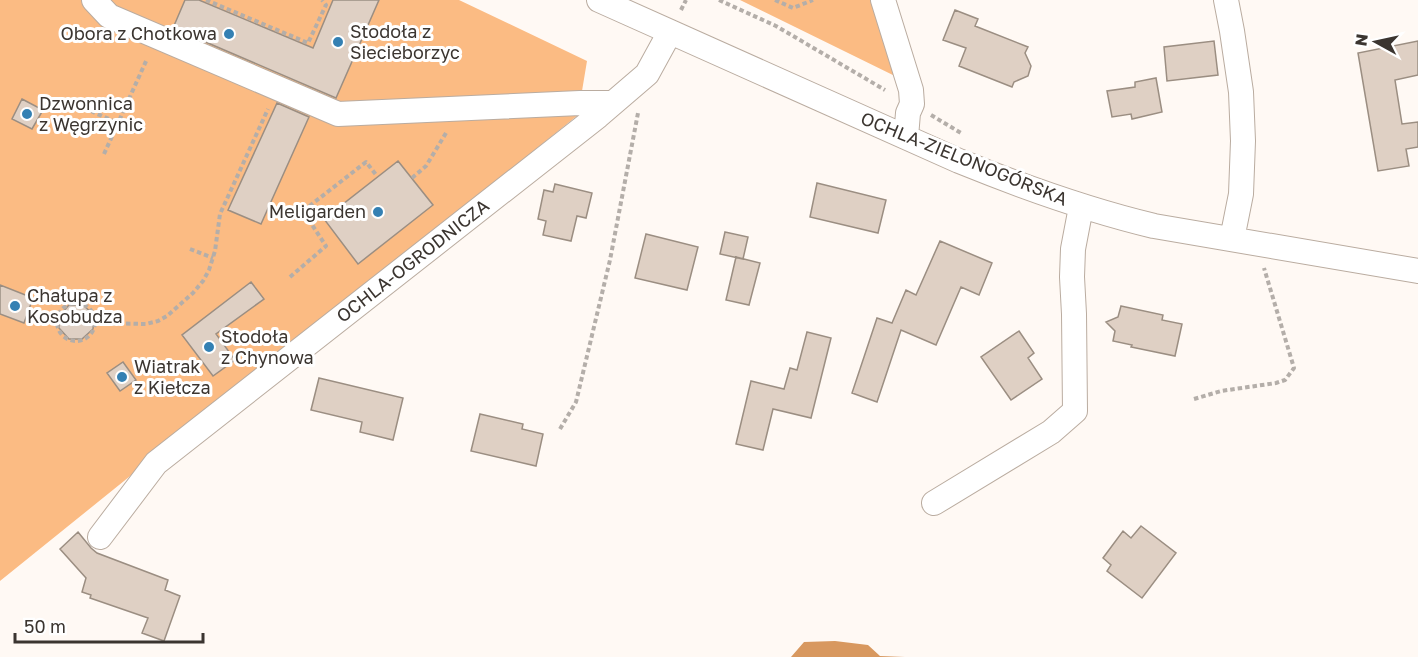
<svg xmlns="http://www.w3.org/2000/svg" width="1418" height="657" viewBox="0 0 1418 657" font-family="'Golos Text',sans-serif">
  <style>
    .green { fill: #fbbb83 }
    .water { fill: #d8985f }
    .building { fill: #dfd0c4; stroke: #9b8e82; stroke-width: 1.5 }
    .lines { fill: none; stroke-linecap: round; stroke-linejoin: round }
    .minor-casing { stroke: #baaca0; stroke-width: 26 }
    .path { stroke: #b4aea9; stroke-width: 4; stroke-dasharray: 4.5 3; stroke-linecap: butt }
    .minor { stroke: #fff; stroke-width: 24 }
    .poi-dot { fill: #3480b3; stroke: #fff; stroke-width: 2 }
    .labels { text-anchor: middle; stroke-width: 6; stroke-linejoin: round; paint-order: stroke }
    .poi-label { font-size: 18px; fill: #3b3530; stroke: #fff; text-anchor: start }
    .street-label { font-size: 18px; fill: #3b3530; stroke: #fff }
  </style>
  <rect width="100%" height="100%" fill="#fff9f4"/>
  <path class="green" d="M0 0H459L587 61 578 115 0 581Z
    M740 0H876L901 79Z"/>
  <path class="water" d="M835 641 868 645 880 656 905 657H791L804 642Z"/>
  <path class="building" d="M185 0H199L313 48 333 0H379L336 98 173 28Z
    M955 10 978 19 975 26 1028 47 1025 53 1031 66 1028 76 1014 82 1012 87 959 66 966 48 943 40Z
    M1214 41 1218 75 1167 81 1164 47Z
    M1418 41V75L1395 80 1402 124 1418 122V147L1406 149 1409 166 1378 171 1358 53Z
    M1156 78 1162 112 1132 119 1131 114 1112 117 1107 91 1135 87V82Z
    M22 99 43 110 32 129 12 119Z
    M277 103 309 117 261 224 228 210Z
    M398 161 433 205 358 264 324 219Z
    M817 183 886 200 878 233 810 217Z
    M555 184 592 193 586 218 577 216 571 241 543 235 546 221 538 219 544 190 553 192Z
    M725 232 748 237 743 259 720 254Z
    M646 234 698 247 687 290 635 278Z
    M940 241 992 263 979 295 961 287 936 345 901 330 877 402 852 393 877 318 892 323 906 290 916 295Z
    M736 257 760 263 749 305 726 300Z
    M251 282 264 299 216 334 235 360 213 376 182 335Z
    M0 285 33 298 24 323 0 314Z
    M69 305H83L94 315 93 329 82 339H69L59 328 60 315Z
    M1121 306 1163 315 1162 320 1182 324 1175 356 1131 347 1132 345 1113 341 1115 331 1106 322 1118 317Z
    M1019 331 1034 353 1028 358 1042 379 1011 400 981 357Z
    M807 332 831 338 811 418 773 409 763 450 736 444 751 381 784 389 790 368 797 370Z
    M123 362 136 380 120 391 107 373Z
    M319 378 403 398 393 440 360 432 362 422 311 410Z
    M480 414 523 424 522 429 543 434 536 466 471 451Z
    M1141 526 1176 553 1142 598 1107 571 1111 565 1103 558 1123 531 1131 538Z
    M78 532 91 548 97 553 168 580 165 590 180 596 164 641 142 633 148 618 90 598 91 595 82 592 86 578 60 549Z"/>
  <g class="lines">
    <defs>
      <path id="minor" d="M94 0 109 16 338 114 580 103H613
        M599 0 959 161C1023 187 1087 210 1154 226L1418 271
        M883 0 911 90 912 104 908 113 906 137
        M1226 0 1232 31 1241 92 1243 141 1241 194 1232 239
        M934 503 1051 432 1075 411 1074 314 1072 277 1073 249 1081 207
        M100 537 156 463 598 116 647 74 670 32"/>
    </defs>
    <use href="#minor" class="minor-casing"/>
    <path class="path" d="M206 0 308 43 326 5 322 0
      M719 0 776 26 885 90
      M775 0 793 8 813 0
      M681 10 686 0
      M84 108 118 123
      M931 115 961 133
      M104 154 147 59
      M412 178 426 166 446 133
      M190 249 213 258
      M290 277 326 246 303 211 366 162 377 176
      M57 322a19 19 0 1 1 38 0a19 19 0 1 1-38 0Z
      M96 323 146 324 158 321 167 316 193 293 203 281 209 270 215 251 220 214 268 109
      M1194 399 1221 391 1276 383 1285 380 1294 368 1264 268
      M560 429 576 402 610 260 638 113"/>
    <use href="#minor" class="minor"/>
  </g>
  <g class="poi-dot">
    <circle cx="229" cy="34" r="6"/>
    <circle cx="338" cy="42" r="6"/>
    <circle cx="27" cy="114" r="6"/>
    <circle cx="378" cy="212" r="6"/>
    <circle cx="15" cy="306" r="6"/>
    <circle cx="209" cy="347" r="6"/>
    <circle cx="122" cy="377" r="6"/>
  </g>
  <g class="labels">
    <g class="poi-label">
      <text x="350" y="38">Stodoła z<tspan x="350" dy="21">Siecieborzyc</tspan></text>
      <text x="217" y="40" text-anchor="end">Obora z Chotkowa</text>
      <text x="39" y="110">Dzwonnica<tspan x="39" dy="21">z Węgrzynic</tspan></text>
      <text x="366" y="218" text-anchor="end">Meligarden</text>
      <text x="27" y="302">Chałupa z<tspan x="27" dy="21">Kosobudza</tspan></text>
      <text x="221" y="343">Stodoła<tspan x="221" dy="21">z Chynowa</tspan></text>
      <text x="134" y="373">Wiatrak<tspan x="134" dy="21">z Kiełcza</tspan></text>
    </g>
    <g class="street-label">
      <text transform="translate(964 159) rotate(22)" y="6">OCHLA-ZIELONOGÓRSKA</text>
      <text transform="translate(413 261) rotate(-38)" y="6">OCHLA-OGRODNICZA</text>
    </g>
  </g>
  <g transform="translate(1376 42) rotate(278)" stroke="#ffffff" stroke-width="4.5" paint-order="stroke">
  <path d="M0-4.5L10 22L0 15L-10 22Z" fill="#3b3530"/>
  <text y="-9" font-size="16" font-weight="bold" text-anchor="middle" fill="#3b3530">N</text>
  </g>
  <path d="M15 633v9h188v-9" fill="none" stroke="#3b3530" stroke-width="3"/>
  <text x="24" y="633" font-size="18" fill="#3b3530" stroke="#ffffff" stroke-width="4.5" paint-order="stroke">50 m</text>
</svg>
